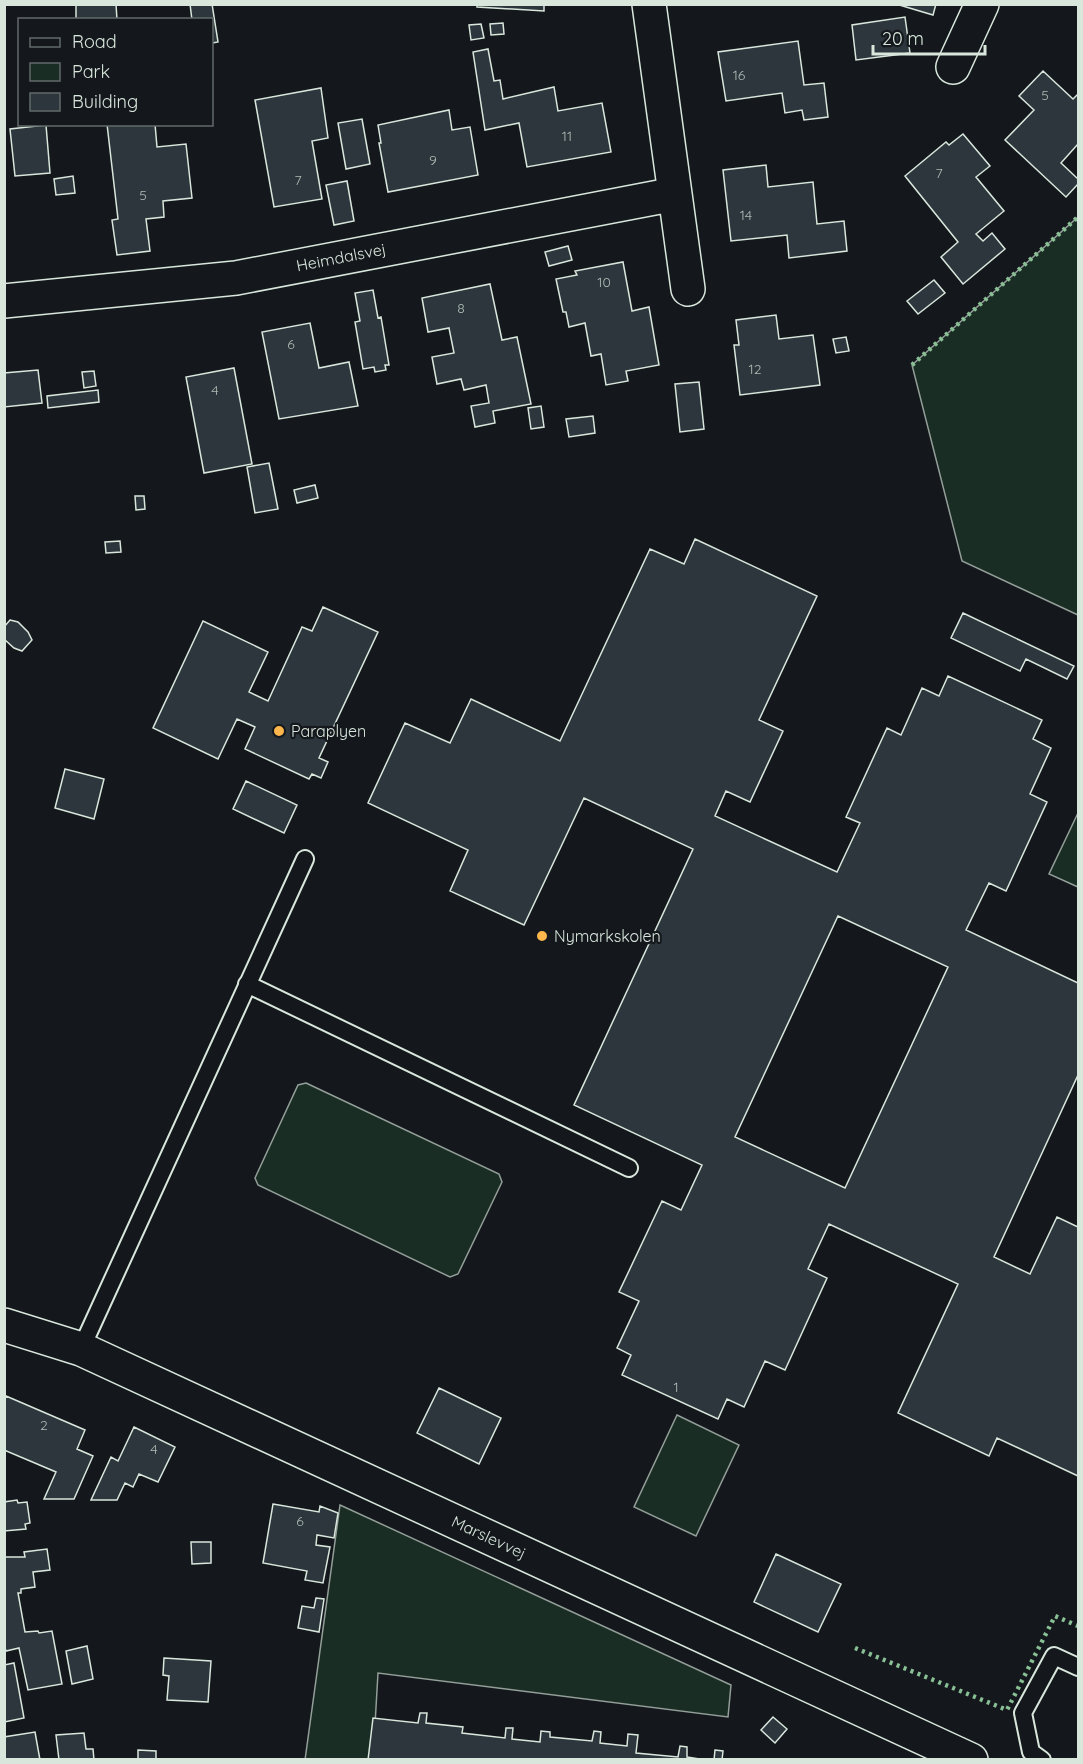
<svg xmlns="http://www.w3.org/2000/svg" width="1083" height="1764" viewBox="0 0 1083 1764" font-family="Quicksand,sans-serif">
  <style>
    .green { fill: #1a2d24; stroke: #939e99; stroke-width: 1.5 }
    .building { fill: #2c363c; stroke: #d8e6dc; stroke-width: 1.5; fill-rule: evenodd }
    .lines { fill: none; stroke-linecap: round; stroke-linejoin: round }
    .service-casing { stroke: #d8e6dc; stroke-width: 20 }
    .minor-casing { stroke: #d8e6dc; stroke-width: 36 }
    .service { stroke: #14181c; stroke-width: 16 }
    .minor { stroke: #14181c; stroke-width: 33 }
    .hedge { stroke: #8ac095; stroke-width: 4.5; stroke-dasharray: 3 4.5; stroke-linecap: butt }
    .poi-dot { fill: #ffb74d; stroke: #14181c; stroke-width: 2 }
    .labels { text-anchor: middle; stroke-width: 4.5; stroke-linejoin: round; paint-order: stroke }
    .number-label { font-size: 14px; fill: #adbab4 }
    .street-label { font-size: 16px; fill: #d8e6dc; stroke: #14181c }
    .poi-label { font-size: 16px; fill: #d8e6dc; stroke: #14181c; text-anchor: start }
  </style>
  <rect width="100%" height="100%" fill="#14181c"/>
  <path class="green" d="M1078 217V615L962 561 912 365Z
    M1078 813V887L1049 874Z
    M306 1083 499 1174 502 1182 458 1274 450 1277 258 1185 255 1178 298 1085Z
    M677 1415 739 1445 696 1536 634 1507Z
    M340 1505 731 1685 728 1717 378 1673 373 1759 305 1760Z"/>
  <path class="building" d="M76 4H116L117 20H76Z
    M190 4H212L218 42 212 43V20H192Z
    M477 4H544V11L477 7Z
    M896 4H936L933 15Z
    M905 17 910 53 856 60 852 25Z
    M503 23 504 34 491 35 490 24Z
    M481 24 484 38 471 40 469 25Z
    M798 41 804 85 824 83 828 117 804 120 802 110 785 113 782 93 726 101 718 52Z
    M488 49 494 81 500 80 503 99 554 87 558 111 602 103 611 152 527 167 519 123 485 130 473 52Z
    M1043 71 1073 99 1078 94V144L1061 163 1078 179V184L1066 197 1005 140 1034 110 1019 96Z
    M321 88 328 138 312 141 322 199 274 207 255 100Z
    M449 110 452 130 470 127 478 175 388 192 379 143H381L378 125Z
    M362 119 370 164 346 169 338 123Z
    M107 124H155L157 147 186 144 192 198 163 201 164 217 146 219 150 251 117 255 112 220 118 219Z
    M46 125 50 173 15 176 10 129Z
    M963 134 990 166 976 177 1004 211 976 234 983 241 992 233 1005 249 963 284 941 257 958 242 905 176 946 142 949 145Z
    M766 165 768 187 813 182 817 224 844 221 847 251 789 258 787 235 731 241 723 170Z
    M73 176 75 193 56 195 54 179Z
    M347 181 354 221 334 225 326 185Z
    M568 246 572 260 549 266 545 252Z
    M623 262 632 311 649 307 659 365 626 371 628 381 606 385 601 354 591 356 585 323 569 327 566 312H563L556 279 577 275 575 271Z
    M934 280 945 293 918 314 907 301Z
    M490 284 502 340 517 337 531 404 493 411 495 423 475 427 471 406 489 403 486 385 464 390 461 379 437 384 432 357 454 353 449 328 428 332 422 298Z
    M373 290 378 318 381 317 389 365H385L386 370 375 372 374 367 363 369 355 322 360 321 355 293Z
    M776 315 779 339 813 335 820 385 740 395 734 345H739L736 320Z
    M310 323 319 368 349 362 358 406 279 419 262 332Z
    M846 337 849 351 836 353 833 339Z
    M234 368 252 464 204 473 186 377Z
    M38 370 42 403 4 407V373Z
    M94 371 96 386 84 388 82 372Z
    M699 382 704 429 680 432 675 384Z
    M98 390 99 402 48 408 47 396Z
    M541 406 544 427 531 429 528 408Z
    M593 416 595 433 569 437 566 419Z
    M269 463 278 509 255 513 247 467Z
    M315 485 318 498 297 503 294 490Z
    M135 496H144L145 509 136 510Z
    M695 539 817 596 759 720 783 731 750 802 726 791 715 816 837 872 860 823 846 817 887 728 901 735 922 688 939 696 948 676 1042 720 1033 739 1051 748 1030 794 1047 802 1006 891 989 883 966 930 1078 983V1075L994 1257 1030 1274 1057 1217 1078 1227V1476L997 1438 989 1456 898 1413 958 1284 829 1224 808 1269 827 1278 785 1370 765 1361 744 1407 727 1399 718 1419 622 1375 631 1355 617 1348 639 1301 619 1292 662 1201 681 1210 702 1165 574 1105 693 849 584 798 524 925 450 891 468 850 368 803 405 723 450 743 471 699 560 741 650 549 684 564ZM838 916 948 967 845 1188 735 1137Z
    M120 541 121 552 106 553 105 542Z
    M323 607 378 632 319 758 328 762 321 778 312 774 309 779 245 749 255 727 237 719 218 759 153 728 203 621 268 652 249 692 268 701 302 627 312 631Z
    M963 613 1074 666 1067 679 1026 659 1020 671 951 638Z
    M10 620 18 622 28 632 32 640 22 651 14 648 4 639V627Z
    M65 769 104 779 94 819 55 808Z
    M246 781 297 805 284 833 233 809Z
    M439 1388 501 1418 479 1464 417 1433Z
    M6 1396 85 1430 77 1449 93 1456 74 1499H44L56 1472 4 1450V1399Z
    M134 1427 175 1447 158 1482 139 1474 133 1487 125 1483 117 1500H91L111 1457 118 1461Z
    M17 1500 18 1503 27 1502 30 1523 25 1524 26 1529 4 1531V1502Z
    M273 1504 319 1512 320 1506 338 1513 334 1538 317 1535 316 1545 330 1547 323 1583 305 1580 307 1571 263 1563Z
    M191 1542H211V1563L192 1564Z
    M47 1549 50 1570 33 1572 35 1587 21 1589V1593H18L25 1632 38 1631 39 1633 52 1631 62 1684 28 1690 19 1648 6 1651 4 1645V1557H25L24 1552Z
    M776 1554 841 1584 818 1632 754 1602Z
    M316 1598 324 1599 319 1632 298 1628 302 1606 314 1608Z
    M87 1646 93 1679 72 1684 66 1651Z
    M164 1658 211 1661 208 1702 167 1700 169 1676 163 1675Z
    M14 1663 24 1718 4 1722V1665Z
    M420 1713H427L426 1723 463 1727 462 1733 505 1738 506 1728H513L512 1739 540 1742 541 1731 550 1732V1737L592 1741 594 1731 601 1732 600 1743 627 1746 628 1734 638 1735 636 1753 678 1757 680 1746 687 1747V1757L706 1760H368L373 1718 418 1723Z
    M773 1717 787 1729 775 1743 761 1730Z
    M35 1732 40 1760H4V1737Z
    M84 1733 86 1749H93L94 1760H59L56 1735Z
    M138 1750 156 1751V1760H138Z
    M715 1750 723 1751 722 1760H714Z"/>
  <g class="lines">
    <defs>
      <path id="service" d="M247 984 629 1168
        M81 1349 305 859
        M1042 1760 1031 1752 1023 1713 1054 1656 1078 1667"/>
      <path id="minor" d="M649 4 688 289
        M953 67 982 4
        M4 301 236 278 675 194
        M4 1325 81 1349 971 1760"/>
    </defs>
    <use href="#service" class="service-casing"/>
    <use href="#minor" class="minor-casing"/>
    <use href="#service" class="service"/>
    <use href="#minor" class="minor"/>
    <path class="hedge" d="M912 365 1078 217
      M855 1648 1007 1710 1055 1616 1078 1626"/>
  </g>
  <g class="poi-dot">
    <circle cx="279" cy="731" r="6"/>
    <circle cx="542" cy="936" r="6"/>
  </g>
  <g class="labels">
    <g class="number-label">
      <text x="739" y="80">16</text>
      <text x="1045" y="100">5</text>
      <text x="567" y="141">11</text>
      <text x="433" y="165">9</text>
      <text x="939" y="178">7</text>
      <text x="298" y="185">7</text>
      <text x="143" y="200">5</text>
      <text x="746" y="220">14</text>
      <text x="604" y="287">10</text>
      <text x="461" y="313">8</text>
      <text x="291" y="349">6</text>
      <text x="755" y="374">12</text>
      <text x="215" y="395">4</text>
      <text x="676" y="1392">1</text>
      <text x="44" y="1430">2</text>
      <text x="154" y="1454">4</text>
      <text x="300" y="1526">6</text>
    </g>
    <g class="street-label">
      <text transform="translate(341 257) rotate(-11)" y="6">Heimdalsvej</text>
      <text transform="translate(489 1537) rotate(25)" y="6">Marslevvej</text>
    </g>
    <g class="poi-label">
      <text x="291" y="737">Paraplyen</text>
      <text x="554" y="942">Nymarkskolen</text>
    </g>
  </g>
  <rect width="1083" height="1764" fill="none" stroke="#d8e6dc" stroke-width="12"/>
  <rect x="18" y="18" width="195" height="108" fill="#14181c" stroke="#626a69" stroke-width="1.5"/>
  <rect x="30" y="38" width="30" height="9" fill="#14181c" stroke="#626a69" stroke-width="1.5"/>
  <text x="72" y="48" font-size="18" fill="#d8e6dc">Road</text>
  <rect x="30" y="63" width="30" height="18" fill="#1a2d24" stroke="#626a69" stroke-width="1.5"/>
  <text x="72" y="78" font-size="18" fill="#d8e6dc">Park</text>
  <rect x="30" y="93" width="30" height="18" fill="#2c363c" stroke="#626a69" stroke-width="1.5"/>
  <text x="72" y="108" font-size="18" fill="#d8e6dc">Building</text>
  <path d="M873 45v9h112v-9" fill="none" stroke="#d8e6dc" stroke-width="3"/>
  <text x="882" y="45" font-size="18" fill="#d8e6dc" stroke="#14181c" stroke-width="4.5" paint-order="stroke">20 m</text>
</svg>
